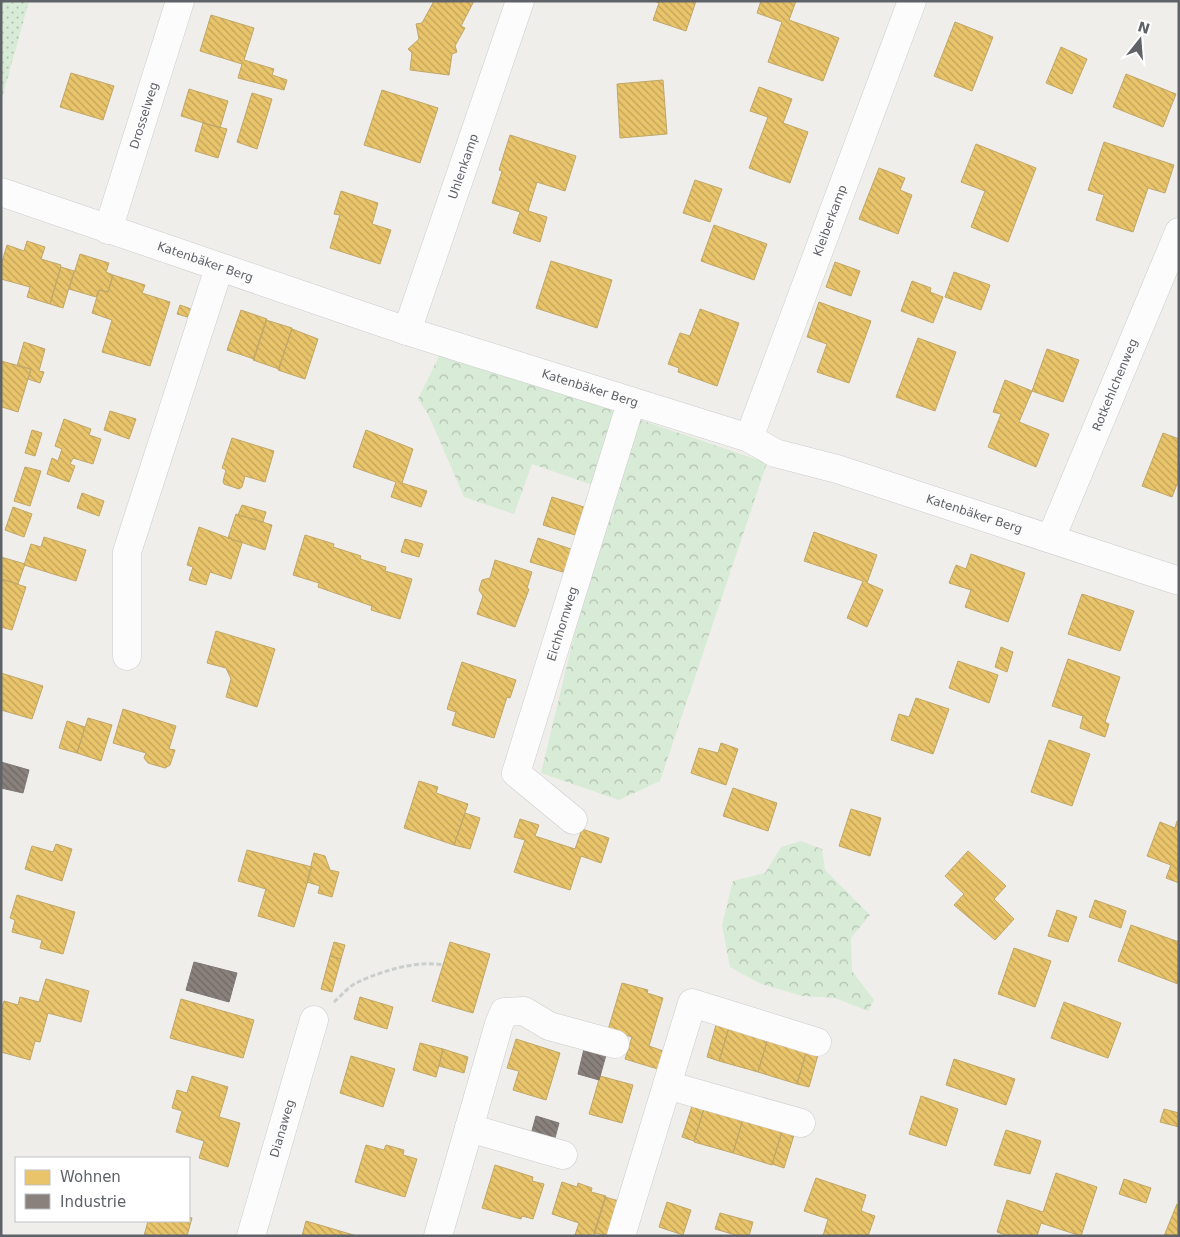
<svg xmlns="http://www.w3.org/2000/svg" width="1180" height="1237" viewBox="0 0 1180 1237" font-family="'DejaVu Sans',sans-serif">
  <style>
    .green { fill: url(#green-dots) }
    .forest { fill: url(#forest-crowns) }
    .homes { fill: url(#homes-back-hatch); stroke: #c0a769 }
    .industry { fill: url(#industry-back-hatch); stroke: #7d7876 }
    .lines { fill: none; stroke-linecap: round; stroke-linejoin: round }
    .minor-casing { stroke: #cbcccc; stroke-width: 29 }
    .path { stroke: #cacfcc; stroke-width: 3; stroke-dasharray: 5 2.5; stroke-linecap: butt }
    .minor { stroke: #fdfcfc; stroke-width: 28 }
    .labels { text-anchor: middle; stroke-width: 5; stroke-linejoin: round; paint-order: stroke }
    .street-label { font-size: 12px; fill: #5f6368; stroke: #fff }
  </style>
  <defs>
    <pattern id="green-dots" width="8" height="8" patternUnits="userSpaceOnUse" patternTransform="scale(1.25)"><rect width="8" height="8" fill="#d8ebd6"/><path d="M2 2h.1M6 6h.1" fill="none" stroke="#b2c2b1" stroke-width="1.8" stroke-linecap="round"/></pattern>
    <pattern id="forest-crowns" width="20" height="18" patternUnits="userSpaceOnUse" patternTransform="scale(1.25)"><rect width="20" height="18" fill="#d8ebd6"/><path d="M2 6a3 3 0 1 1 6 0M12 15a3 3 0 1 1 6 0" fill="none" stroke="#b2c2b1"/></pattern>
    <pattern id="homes-back-hatch" width="6" height="6" patternUnits="userSpaceOnUse" patternTransform="scale(1.25)"><rect width="6" height="6" fill="#e9c46a"/><path d="M-1 5l2 2M0 0l6 6M5-1l2 2" fill="none" stroke="#c0a35b"/></pattern>
    <pattern id="industry-back-hatch" width="6" height="6" patternUnits="userSpaceOnUse" patternTransform="scale(1.25)"><rect width="6" height="6" fill="#8a817c"/><path d="M-1 5l2 2M0 0l6 6M5-1l2 2" fill="none" stroke="#6e6865"/></pattern>
  </defs>
  <rect width="100%" height="100%" fill="#efeeea"/>
  <path class="green" d="M1 1H29L1 102Z"/>
  <path class="forest" d="M441 352 767 463 660 781 619 800 541 773 609 491 532 464 514 514 464 497 429 416 418 399Z
    M801 841 822 849 825 870 870 915 851 938 852 971 874 1000 868 1011 835 998 802 996 759 983 730 967 722 925 733 881 765 873 781 847Z"/>
  <path class="homes" d="M434 1H474L461 26 465 28 455 46 457 52 452 54 449 75 410 70 412 53 408 49 419 39 416 24 422 23Z
    M654 1H696L686 31 653 20 659 3Z
    M761 1H796L789 20 839 38 823 81 768 62 782 22 757 13Z
    M211 15 254 28 244 60 274 69 272 75 287 80 284 90 238 78 242 64 200 51Z
    M955 22 993 37 972 91 934 76Z
    M1061 47 1087 59 1072 94 1046 83Z
    M71 73 114 86 103 120 60 107Z
    M1126 74 1176 94 1163 127 1113 107Z
    M663 80 667 134 620 138 617 84Z
    M759 87 792 99 783 123 808 132 790 183 749 168 768 117 750 111Z
    M189 89 228 101 220 128 181 116Z
    M382 90 438 108 420 163 364 145Z
    M252 93 272 99 257 149 237 142Z
    M203 123 227 129 218 158 195 151Z
    M510 135 576 156 565 191 537 182 528 211 547 217 540 242 513 233 520 212 492 203 502 171 499 170Z
    M1104 142 1174 165 1165 193 1148 188 1133 232 1096 220 1104 195 1088 190Z
    M976 144 1036 168 1008 242 971 227 985 191 961 182Z
    M879 168 905 178 900 190 912 195 898 234 859 219Z
    M695 180 722 189 710 222 683 213Z
    M341 191 378 203 372 224 391 230 380 264 330 248 340 215 334 214Z
    M714 225 767 244 754 280 701 261Z
    M27 241 45 247 41 259 61 265 50 304 27 297 30 287 1 279V265L7 245 24 251Z
    M80 254 109 263 106 272 113 275 108 292 99 290 96 297 69 289Z
    M551 261 612 280 597 328 536 308Z
    M835 262 860 271 851 296 826 287Z
    M61 267 74 271 63 308 50 304Z
    M954 272 990 285 981 310 945 297Z
    M113 275 145 285 142 293 170 302 150 366 102 352 112 320 92 313 99 290 108 292Z
    M912 281 931 288 930 292 943 297 933 323 901 311Z
    M819 302 871 321 849 383 817 372 827 344 807 337Z
    M180 305 194 310 191 318 177 314Z
    M700 309 739 323 717 386 678 372 679 368 668 364 680 333 690 336Z
    M241 310 267 319 254 359 227 350Z
    M266 320 292 328 279 369 253 360Z
    M292 329 318 339 305 379 278 370Z
    M918 338 956 352 935 411 896 397Z
    M24 342 45 349 39 371 44 372 40 383 28 379 31 369 17 366Z
    M1047 349 1079 360 1063 402 1032 391Z
    M1 361 31 369 18 412 2 407 1 409Z
    M1005 380 1032 391 1019 422 1049 434 1036 467 988 447 1001 414 993 412Z
    M110 411 136 419 129 439 104 430Z
    M64 419 91 429 89 435 101 439 93 464 73 458 70 464 75 466 69 482 47 474 52 458 58 461 62 449 55 446Z
    M32 430 42 433 35 456 25 453Z
    M366 430 413 449 402 483 427 491 421 507 391 497 396 482 353 467Z
    M1163 433 1179 439V485L1177 484 1172 497 1142 486Z
    M232 438 274 451 265 482 245 476 242 487 239 489 224 484 223 481 226 470 222 468Z
    M25 467 41 471 30 506 14 501Z
    M82 493 104 501 99 516 77 508Z
    M552 497 584 507 575 535 543 525Z
    M242 505 266 512 263 522 238 515Z
    M13 507 32 514 24 537 5 530Z
    M236 514 272 525 265 550 228 538Z
    M199 527 242 543 231 579 210 572 206 585 189 580 193 567 187 565Z
    M814 532 877 555 867 583 883 590 867 627 847 618 863 581 804 561Z
    M305 535 334 544 333 547 361 556 360 559 386 567 385 571 412 579 400 619 371 610 372 606 318 587 319 583 293 575Z
    M44 537 86 550 76 581 24 565 31 544 41 547Z
    M538 538 574 550 566 573 530 562Z
    M405 539 423 544 419 557 401 552Z
    M971 554 1025 573 1008 622 965 607 971 590 949 583 956 565 966 569Z
    M1 557 25 564 18 584 1 579Z
    M495 560 532 572 527 588 529 589 515 627 477 614 483 596 479 590 482 580 490 578Z
    M1 579 26 587 12 630 1 627Z
    M1082 594 1134 611 1120 651 1068 634Z
    M216 631 275 649 257 707 226 697 231 679 226 668 207 663Z
    M1001 647 1013 652 1007 672 995 667Z
    M1068 659 1120 677 1105 722 1109 724 1105 737 1080 728 1083 716 1052 706Z
    M958 661 998 675 989 703 949 688Z
    M462 662 516 680 510 698 507 697 494 738 452 725 456 712 447 709Z
    M1 673 43 686 32 719 1 710Z
    M916 698 949 709 933 754 891 740 899 714 909 717Z
    M123 709 176 726 169 749 175 750 170 765 165 768 148 763 144 758 146 753 113 743Z
    M88 718 112 725 101 761 77 753Z
    M67 721 85 727 77 753 59 748Z
    M1049 740 1090 754 1072 806 1031 792Z
    M721 743 738 749 726 785 691 773 699 748 718 753Z
    M419 781 438 787 436 793 468 804 454 845 404 828Z
    M733 788 777 803 768 831 723 816Z
    M851 809 881 818 870 856 839 846Z
    M465 813 480 818 470 849 454 845Z
    M520 819 539 825 535 836 575 849 582 829 609 838 601 863 581 856 570 890 514 872 525 840 514 837Z
    M1177 821H1179V883L1166 878 1171 865 1147 856 1160 822 1175 828Z
    M56 844 72 849 62 881 25 869 32 846 53 852Z
    M247 850 312 867 294 927 258 916 266 889 238 881Z
    M968 851 1006 886 994 899 1014 919 995 940 954 905 964 894 945 876Z
    M314 853 325 856 330 870 339 872 332 897 318 893 320 886 307 882Z
    M17 895 75 912 63 954 40 948 42 940 12 932 15 920 10 918Z
    M1095 900 1126 911 1121 928 1089 917Z
    M1057 910 1077 917 1068 942 1048 936Z
    M1131 925 1179 942 1178 984 1118 961Z
    M334 942 345 945 341 959 330 956Z
    M450 942 490 954 473 1013 432 1001Z
    M1014 948 1051 961 1035 1007 998 994Z
    M330 956 341 959 332 992 321 989Z
    M46 979 89 991 81 1022 48 1013 40 1042 35 1041 30 1060 1 1052V1011L4 1001 18 1005 20 997 39 1002Z
    M622 983 648 990 647 993 663 998 649 1046 666 1052 661 1070 625 1059 632 1037 608 1030Z
    M360 997 393 1007 387 1029 354 1019Z
    M181 999 254 1020 243 1058 170 1038Z
    M1064 1002 1121 1023 1108 1058 1051 1038Z
    M716 1025 729 1028 719 1061 707 1057Z
    M729 1027 768 1038 758 1072 719 1061Z
    M768 1038 807 1050 797 1084 758 1072Z
    M516 1039 560 1053 546 1100 513 1090 519 1071 507 1068Z
    M420 1043 443 1049 436 1077 413 1070Z
    M443 1049 468 1057 464 1073 439 1066Z
    M806 1052 818 1055 809 1087 797 1084Z
    M351 1056 395 1069 383 1107 340 1093Z
    M954 1059 1015 1079 1006 1105 946 1085Z
    M192 1076 228 1087 219 1117 240 1123 228 1167 199 1158 204 1141 176 1132 182 1111 172 1108 177 1090 187 1093Z
    M600 1076 633 1085 622 1123 589 1114Z
    M921 1096 958 1109 946 1146 909 1134Z
    M692 1106 704 1109 694 1141 682 1137Z
    M704 1108 743 1119 733 1153 694 1142Z
    M1164 1109 1179 1113V1127L1160 1122Z
    M743 1119 782 1131 772 1165 733 1153Z
    M1006 1130 1041 1141 1030 1174 994 1165Z
    M782 1132 794 1135 784 1168 772 1164Z
    M366 1145 384 1150 386 1145 404 1150 403 1155 417 1159 405 1197 355 1182Z
    M495 1165 533 1177 532 1181 544 1184 533 1219 522 1216 521 1219 482 1208Z
    M1056 1173 1097 1187 1081 1236 1041 1223 1037 1236H1008L997 1232 1007 1200 1043 1212Z
    M816 1178 866 1195 861 1211 875 1216 868 1236H823L828 1219 804 1211Z
    M1124 1179 1151 1188 1146 1203 1119 1194Z
    M562 1182 577 1187 578 1183 592 1188 591 1192 606 1196 594 1236 575 1235 579 1223 552 1214Z
    M605 1197 619 1201 609 1236 594 1233Z
    M667 1202 691 1210 683 1235 659 1227Z
    M1177 1204 1179 1236H1164Z
    M720 1213 753 1222 749 1236H739L715 1229Z
    M189 1217 192 1218 187 1236H144L148 1221H189Z
    M306 1221 357 1236H302Z"/>
  <path class="industry" d="M1 762 29 770 23 793 1 788Z
    M194 962 237 973 229 1002 186 990Z
    M584 1049 606 1055 599 1080 578 1074Z
    M536 1116 559 1123 553 1145 530 1138Z"/>
  <g class="lines">
    <defs>
      <g id="minor">
        <path id="s1" d="M1 192 407 331 749 438 775 453 837 469 1179 581"/>
        <path id="s2" d="M108 230 180 1"/>
        <path id="s3" d="M407 331 520 1"/>
        <path id="s4" d="M749 438 912 1"/>
        <path id="s5" d="M1051 538 1179 232"/>
        <path d="M127 656V552L219 268"/>
        <path id="s6" d="M573 820 516 773 631 403"/>
        <path d="M667 1085 801 1123"/>
        <path d="M469 1128 563 1155"/>
        <path id="s7" d="M251 1236 314 1020"/>
        <path d="M438 1236 499 1024 504 1012 524 1011 549 1026 615 1044"/>
        <path d="M621 1236 692 1003 817 1042"/>
      </g>
    </defs>
    <use href="#minor" class="minor-casing"/>
    <path class="path" d="M334 1002C341 996 349 986 358 982 382 971 417 960 443 965"/>
    <use href="#minor" class="minor"/>
  </g>
  <g class="labels">
    <g class="street-label">
      <text dy="4" stroke="none"><textPath href="#s2" startOffset="120">Drosselweg</textPath></text>
      <text dy="4" stroke="none"><textPath href="#s3" startOffset="174">Uhlenkamp</textPath></text>
      <text dy="4" stroke="none"><textPath href="#s4" startOffset="232">Kleiberkamp</textPath></text>
      <text dy="4" stroke="none"><textPath href="#s1" startOffset="216">Katenbäker Berg</textPath></text>
      <text dy="4" stroke="none"><textPath href="#s5" startOffset="166">Rotkehlchenweg</textPath></text>
      <text dy="4" stroke="none"><textPath href="#s1" startOffset="621">Katenbäker Berg</textPath></text>
      <text dy="4" stroke="none"><textPath href="#s1" startOffset="1026">Katenbäker Berg</textPath></text>
      <text dy="4" stroke="none"><textPath href="#s6" startOffset="230">Eichhornweg</textPath></text>
      <text dy="4" stroke="none"><textPath href="#s7" startOffset="112">Dianaweg</textPath></text>
    </g>
  </g>
  <rect width="1180" height="1237" fill="none" stroke="#5f6368" stroke-width="5"/>
  <rect x="15" y="1157" width="175" height="65" fill="#ffffff" stroke="#bfc1c3"/>
  <rect x="25" y="1170" width="25" height="15" fill="#e9c46a" stroke="#bfc1c3"/>
  <text x="60" y="1182" font-size="15" fill="#5f6368">Wohnen</text>
  <rect x="25" y="1194" width="25" height="15" fill="#8a817c" stroke="#bfc1c3"/>
  <text x="60" y="1207" font-size="15" fill="#5f6368">Industrie</text>
  <g transform="translate(1140 40) rotate(17)" stroke="#ffffff" stroke-width="4" paint-order="stroke">
  <path d="M0-4L9 19L0 12L-9 19Z" fill="#5f6368"/>
  <text y="-8" font-size="14" font-weight="bold" text-anchor="middle" fill="#5f6368">N</text>
  </g>
</svg>
